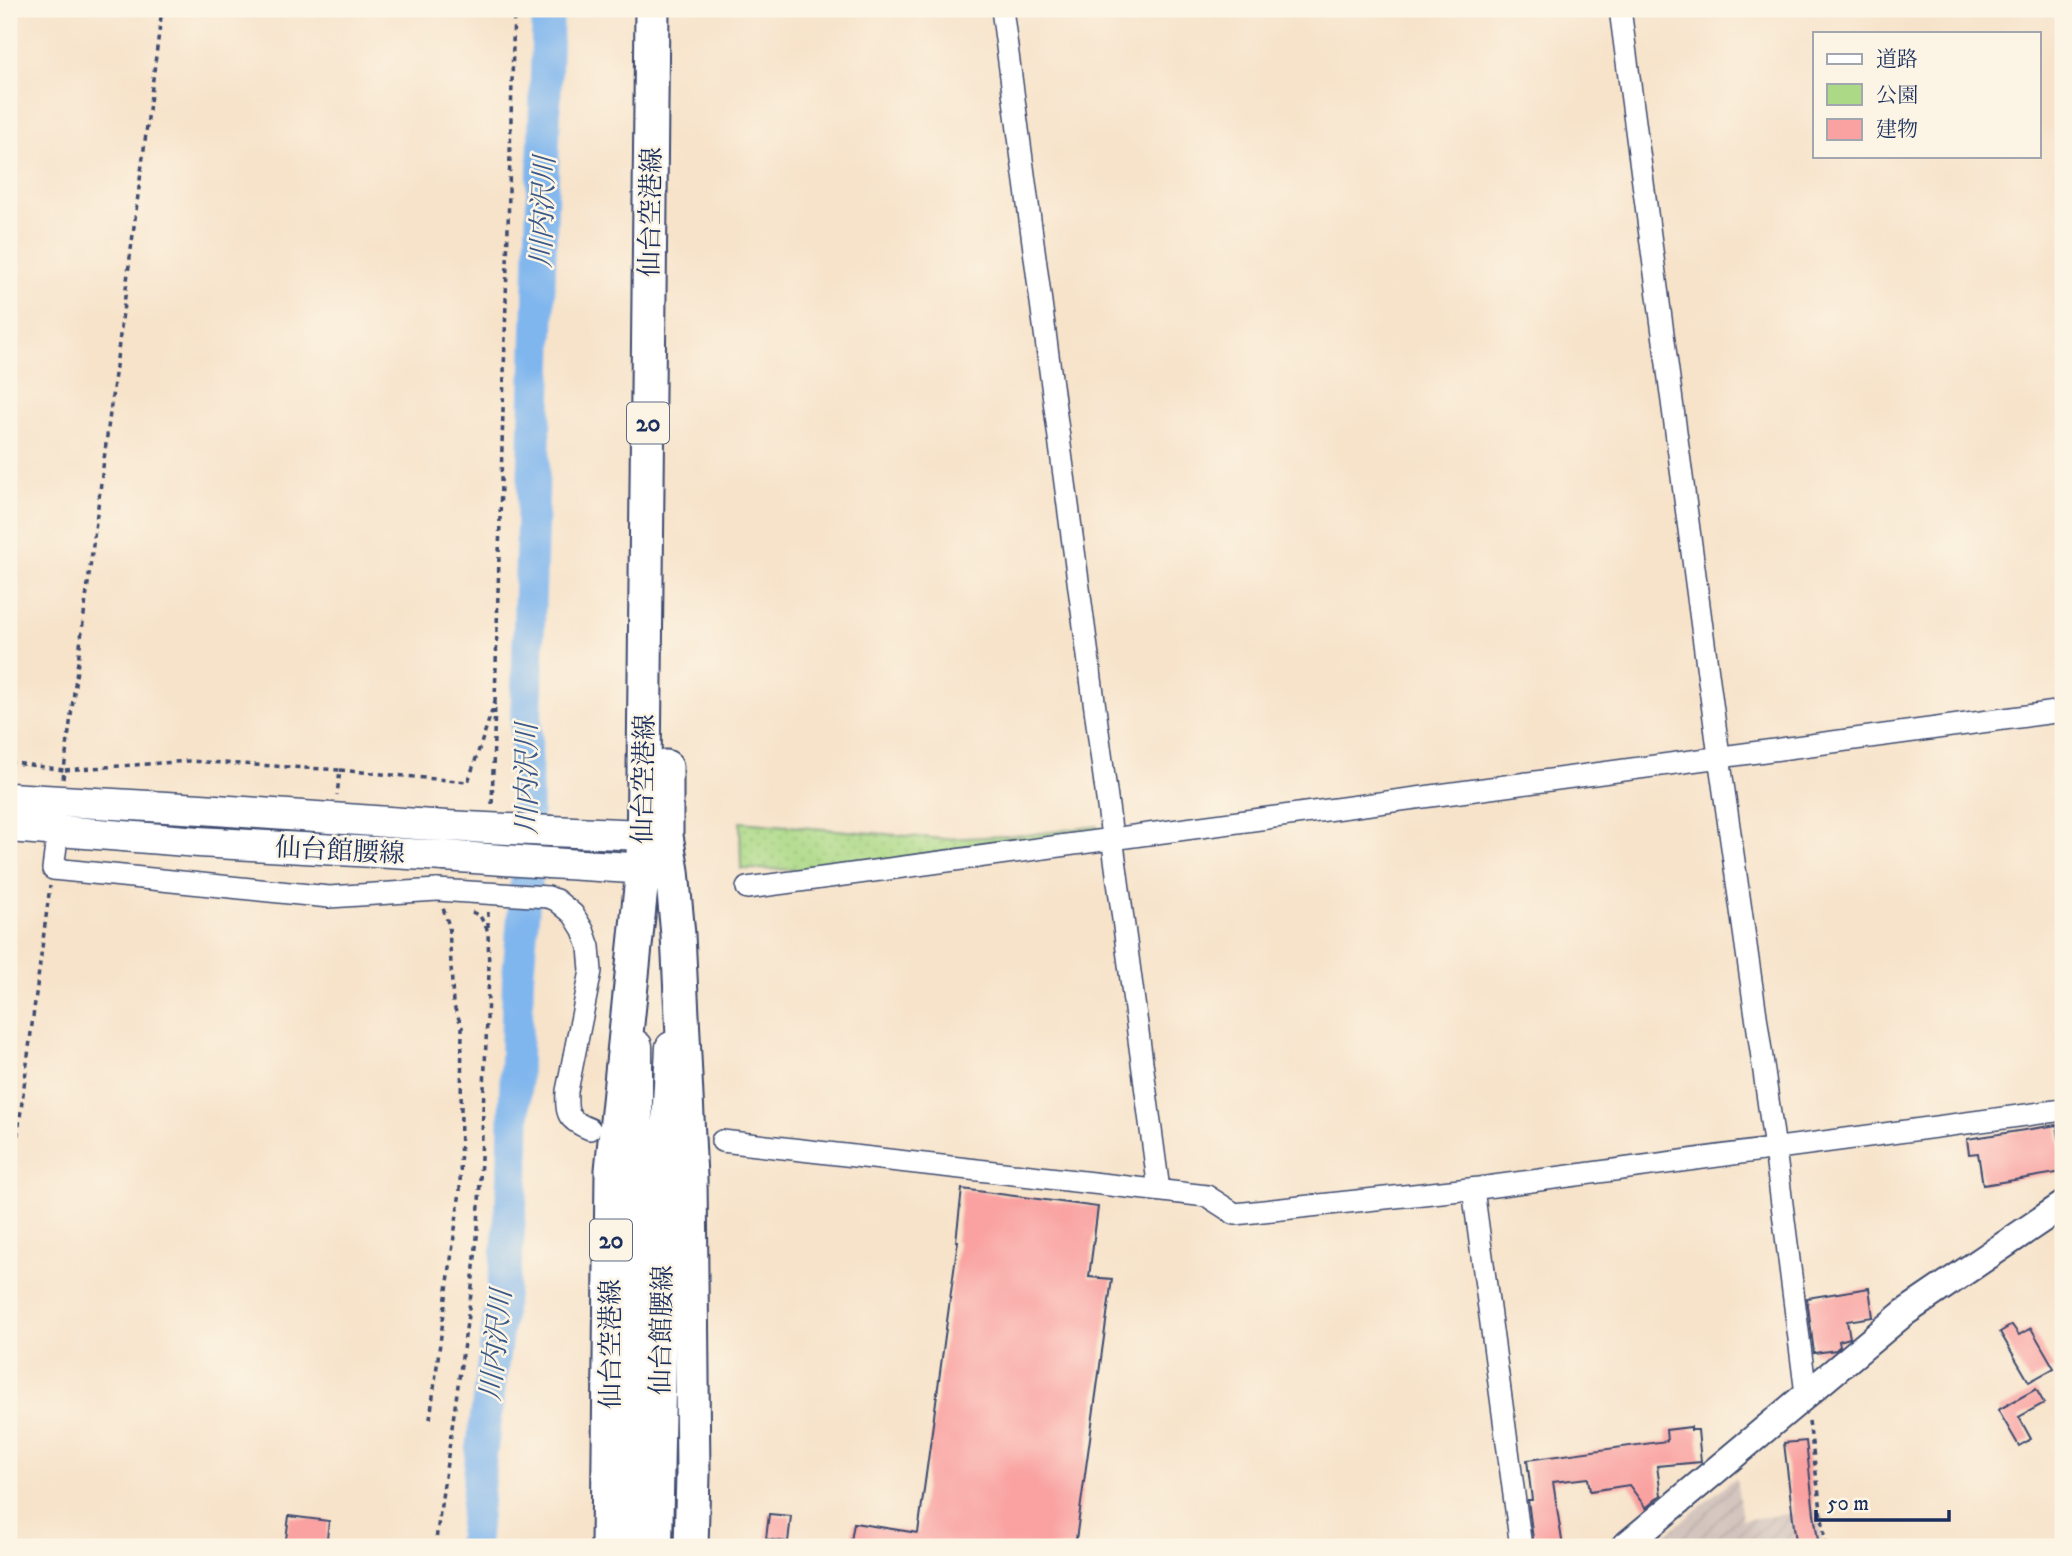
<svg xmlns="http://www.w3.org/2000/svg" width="2072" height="1556" viewBox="0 0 2072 1556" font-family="'IM FELL DW Pica','Noto Serif JP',serif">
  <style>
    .industrial { fill: url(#industrial-furrows) }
    .green { fill: url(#green-dots); stroke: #638472; stroke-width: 2 }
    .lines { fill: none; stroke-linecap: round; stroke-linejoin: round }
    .river { stroke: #7fb6ee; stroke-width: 32 }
    .building { fill: #f9a2a1 }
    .minor-casing { stroke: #3c4a6e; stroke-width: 24 }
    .tertiary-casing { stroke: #3c4a6e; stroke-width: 30 }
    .secondary-casing { stroke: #3c4a6e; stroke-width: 33 }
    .primary-casing { stroke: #3c4a6e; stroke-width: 37 }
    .path { stroke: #3c4a6e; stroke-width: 3.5; stroke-dasharray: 5 5; stroke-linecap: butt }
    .minor { stroke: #fff; stroke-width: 21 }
    .tertiary { stroke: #fff; stroke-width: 26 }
    .secondary { stroke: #fff; stroke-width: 30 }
    .primary { stroke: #fff; stroke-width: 33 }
    .minor-bridge-casing { stroke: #3c4a6e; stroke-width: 24; stroke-linecap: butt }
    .secondary-bridge-casing { stroke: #3c4a6e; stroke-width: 33; stroke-linecap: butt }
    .minor-bridge { stroke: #fff; stroke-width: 21 }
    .secondary-bridge { stroke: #fff; stroke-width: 30 }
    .labels { text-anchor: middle; stroke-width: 5; stroke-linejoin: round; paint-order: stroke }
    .shield { fill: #fcf5e5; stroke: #5e6a86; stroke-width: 2 }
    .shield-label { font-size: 24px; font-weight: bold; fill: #1b2f5e }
    .street-label { font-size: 26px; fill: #1b2f5e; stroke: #fcf5e5 }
    .water-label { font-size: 28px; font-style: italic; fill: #395889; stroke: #fcf5e5 }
  </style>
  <defs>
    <pattern id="industrial-furrows" width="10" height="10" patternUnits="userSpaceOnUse" patternTransform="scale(1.75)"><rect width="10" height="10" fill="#cfc0ba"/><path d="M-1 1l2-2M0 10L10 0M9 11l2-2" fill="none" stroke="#b1a5a2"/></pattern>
    <pattern id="green-dots" width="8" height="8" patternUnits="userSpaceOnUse" patternTransform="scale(1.75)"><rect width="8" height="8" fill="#abd986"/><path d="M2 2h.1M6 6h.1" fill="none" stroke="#93bb76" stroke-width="1.8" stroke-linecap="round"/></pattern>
  </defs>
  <rect width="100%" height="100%" fill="#fcf5e5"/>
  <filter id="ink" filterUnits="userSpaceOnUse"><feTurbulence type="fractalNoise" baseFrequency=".0143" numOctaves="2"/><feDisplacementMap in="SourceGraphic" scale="14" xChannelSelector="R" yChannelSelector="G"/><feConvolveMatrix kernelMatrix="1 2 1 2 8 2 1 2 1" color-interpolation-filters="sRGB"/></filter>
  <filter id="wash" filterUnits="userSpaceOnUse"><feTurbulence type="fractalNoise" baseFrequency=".00686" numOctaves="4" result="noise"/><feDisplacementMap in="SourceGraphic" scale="28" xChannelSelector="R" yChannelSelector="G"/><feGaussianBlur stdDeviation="1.57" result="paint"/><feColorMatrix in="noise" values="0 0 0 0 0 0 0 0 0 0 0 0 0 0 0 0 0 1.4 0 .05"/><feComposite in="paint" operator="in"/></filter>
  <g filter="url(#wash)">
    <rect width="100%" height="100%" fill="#f7e3ca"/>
    <path class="industrial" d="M1736 1477 1742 1520 1818 1510 1822 1547H1651Z"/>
    <path class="green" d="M740 822 944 839 1027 835 1097 826 1098 833 829 870 741 869Z"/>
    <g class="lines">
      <path class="river" d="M473 1547 481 1455 507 1255 513 1179 518 977 527 868 526 720 548 9"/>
    </g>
    <g id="blocks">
      <path class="building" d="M2057 1125 2061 1151H2063V1172L1983 1185 1978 1153 1969 1154 1967 1139Z
        M962 1189 1098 1207 1089 1277 1112 1279 1075 1547H850L854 1523 918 1533 958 1241H956Z
        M1869 1288 1873 1317 1847 1321 1850 1338 1839 1341 1840 1346 1836 1350 1814 1353 1807 1298Z
        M2012 1325 2019 1335 2031 1328 2054 1368 2029 1382 2000 1332Z
        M2036 1389 2044 1403 2019 1417 2031 1439 2019 1446 1998 1410Z
        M1691 1427V1430H1698L1701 1462 1657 1466 1661 1495 1646 1508 1629 1485 1590 1491 1588 1478 1553 1482 1563 1547H1534L1528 1500H1532L1527 1460 1667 1441 1666 1430Z
        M1806 1441 1814 1514 1819 1547H1797L1794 1527 1784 1443Z
        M769 1514 791 1516 788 1542 766 1539Z
        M289 1516 329 1521 326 1547H285Z"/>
    </g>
  </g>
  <g filter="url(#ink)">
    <use href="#blocks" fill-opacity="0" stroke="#3c4a6e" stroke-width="2"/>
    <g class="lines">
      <defs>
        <path id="minor" d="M1002 9 1159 1190
          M1620 9 1719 756 1775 1149 1806 1394
          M58 830 53 869 329 897 437 890
          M747 888 2063 711
          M548 897 556 900 573 914 583 930 589 947 591 971 567 1091C566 1114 567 1120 590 1129
          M722 1141 1207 1196 1235 1214 1479 1188 2063 1110
          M1473 1189 1521 1547"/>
        <path id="tertiary" d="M1624 1547 1904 1313 2063 1205"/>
        <path id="secondary" d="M9 798 201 809 446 826
          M9 827 199 842 444 856
          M551 831 666 836
          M549 863 665 870
          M635 1547 637 1472V1046
          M657 1547 664 1179 671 1047"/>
        <path id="primary" d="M666 767V836L672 871 678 935 690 1177 693 1475 691 1547
          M608 1547 612 1170 643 868 652 9"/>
      </defs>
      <use href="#minor" class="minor-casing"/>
      <use href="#tertiary" class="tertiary-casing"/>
      <use href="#secondary" class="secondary-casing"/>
      <use href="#primary" class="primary-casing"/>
      <path class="path" d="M495 702 514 9
        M9 762 64 770 162 9
        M340 770 468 782 495 702 492 806
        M63 779 64 770 189 761 340 770 337 795
        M472 912 480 916 488 931V912
        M9 1185 12 1179 50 886
        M430 1419 460 1191 462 1027 453 1004 449 926 443 908
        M1809 1421 1826 1547
        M435 1547 472 1287 478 1227 489 973 488 931"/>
      <use href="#minor" class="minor"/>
      <use href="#tertiary" class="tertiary"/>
      <use href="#secondary" class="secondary"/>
      <use href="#primary" class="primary"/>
      <defs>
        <path id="minor-bridge" d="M437 890 548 897"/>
        <path id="secondary-bridge" d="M446 826 551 831
          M444 856 549 863"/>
      </defs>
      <use href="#minor-bridge" class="minor-bridge-casing"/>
      <use href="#secondary-bridge" class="secondary-bridge-casing"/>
      <use href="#minor-bridge" class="minor-bridge"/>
      <use href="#secondary-bridge" class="secondary-bridge"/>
    </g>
  </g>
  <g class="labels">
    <g class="shield">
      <rect x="627" y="402.5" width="42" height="41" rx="5"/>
      <rect x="590" y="1219.5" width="42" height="41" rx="5"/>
    </g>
    <g class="shield-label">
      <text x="648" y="431">20</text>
      <text x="611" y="1248">20</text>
    </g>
    <g class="street-label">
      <text transform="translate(650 212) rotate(-89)" y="9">仙台空港線</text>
      <text transform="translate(643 779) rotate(-89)" y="9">仙台空港線</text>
      <text transform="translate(340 850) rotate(3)" y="9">仙台館腰線</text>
      <text transform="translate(661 1330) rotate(-89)" y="9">仙台館腰線</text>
      <text transform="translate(610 1344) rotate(-90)" y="9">仙台空港線</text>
    </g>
    <g class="water-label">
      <text transform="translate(542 212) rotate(-88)" y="10">川内沢川</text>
      <text transform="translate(526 779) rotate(-90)" y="10">川内沢川</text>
      <text transform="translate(495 1345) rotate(-84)" y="10">川内沢川</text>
    </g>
  </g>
  <rect width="2072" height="1556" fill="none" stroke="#fcf5e5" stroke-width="35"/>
  <rect x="1813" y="32" width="228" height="126" fill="#fcf5e5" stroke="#a2a6af" stroke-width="2"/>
  <rect x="1827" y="54" width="35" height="10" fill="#ffffff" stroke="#a2a6af" stroke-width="2"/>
  <text x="1876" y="66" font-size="21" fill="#1b2f5e">道路</text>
  <rect x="1827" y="84" width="35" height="21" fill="#abd986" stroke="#a2a6af" stroke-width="2"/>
  <text x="1876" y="102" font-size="21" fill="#1b2f5e">公園</text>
  <rect x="1827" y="119" width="35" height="21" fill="#f9a2a1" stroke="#a2a6af" stroke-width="2"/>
  <text x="1876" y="136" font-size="21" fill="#1b2f5e">建物</text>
  <path d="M1816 1510v10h133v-10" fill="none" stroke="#1b2f5e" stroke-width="3.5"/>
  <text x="1827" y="1510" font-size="21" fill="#1b2f5e" stroke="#fcf5e5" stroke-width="5" paint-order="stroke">50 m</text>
</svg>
